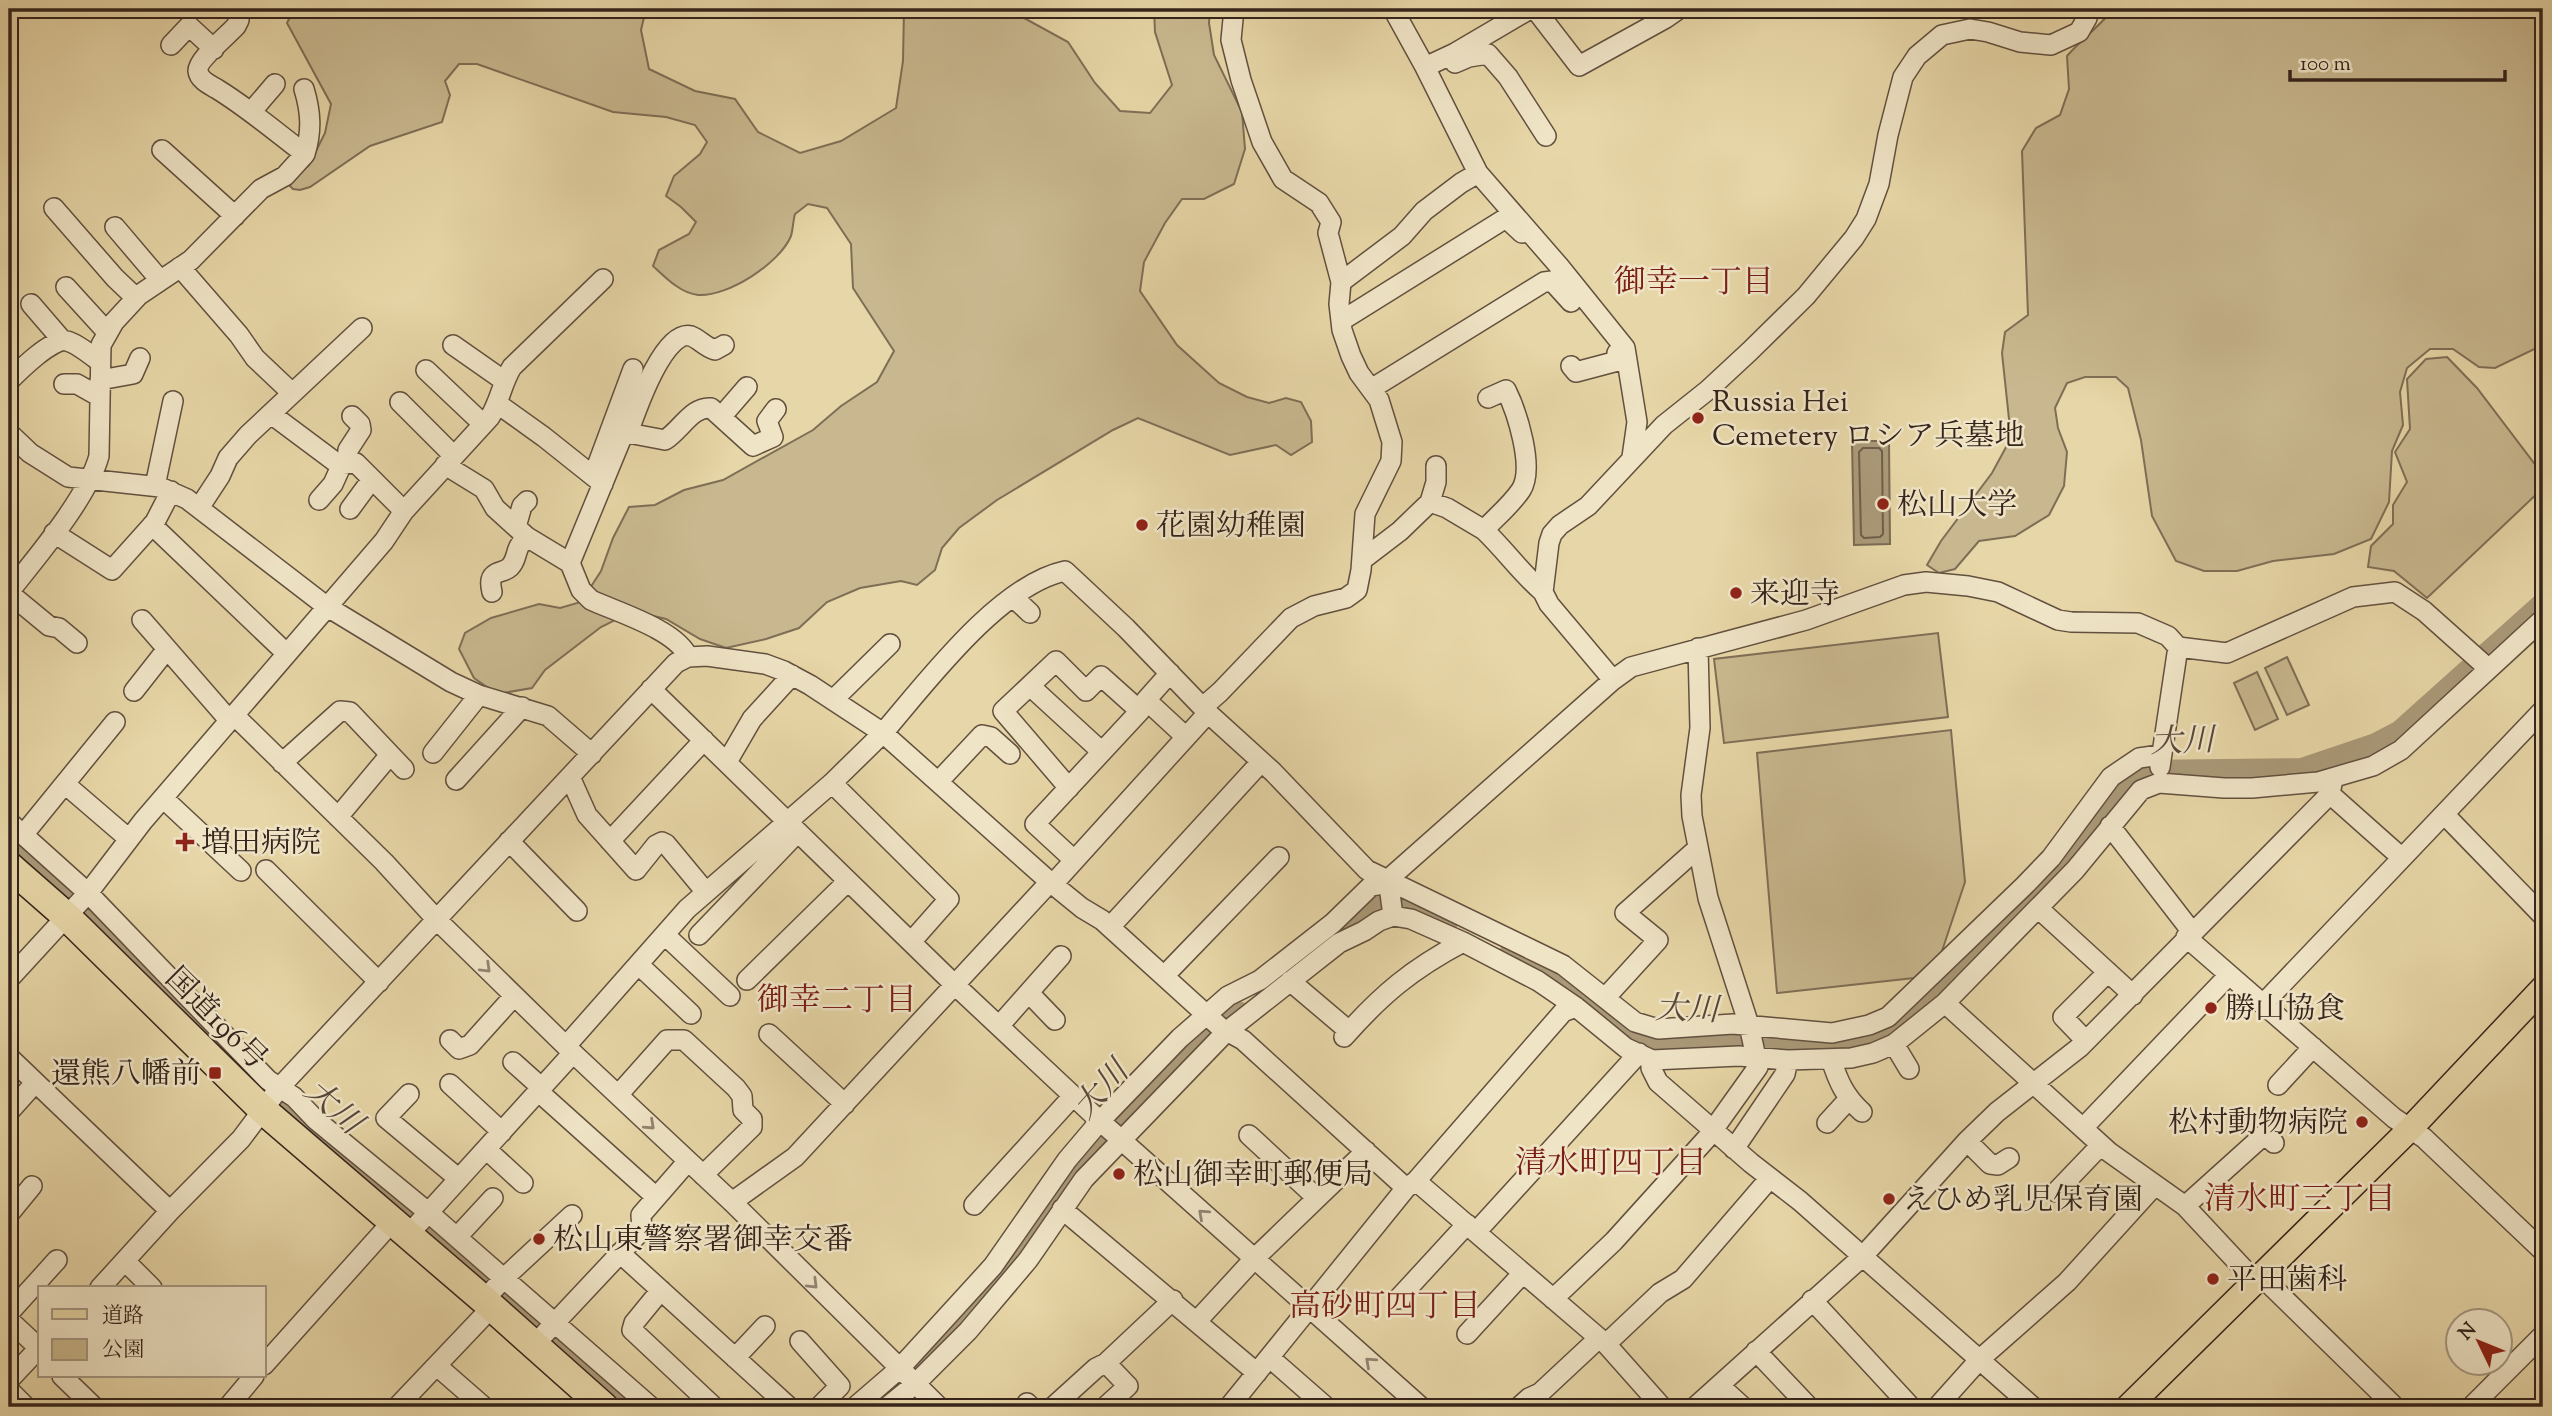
<svg xmlns="http://www.w3.org/2000/svg" width="2552" height="1416" viewBox="0 0 2552 1416" font-family="'Sorts Mill Goudy','Noto Serif JP',serif">
  <style>
    .green { fill: #c9b88f; stroke: #7f6e56; stroke-width: 2 }
    .water { fill: #aa9978; stroke: #7b6a53; stroke-width: 2 }
    .lines { fill: none; stroke-linecap: round; stroke-linejoin: round }
    .shore { stroke: #705e4a; stroke-width: 2 }
    .river { stroke: #aa9978; stroke-width: 26 }
    .minor-casing { stroke: #62503f; stroke-width: 22 }
    .major-casing { stroke: #35241c; stroke-width: 27 }
    .highway-casing { stroke: #35241c; stroke-width: 31 }
    .minor { stroke: #efe4c6; stroke-width: 19 }
    .major { stroke: #e7d6a7; stroke-width: 24 }
    .highway { stroke: #e7d6a7; stroke-width: 28 }
    .oneway { stroke: #928471 }
    .poi-dot { fill: #8f2418; stroke: #efe4c6; stroke-width: 2.5 }
    .labels { text-anchor: middle; stroke-width: 5; stroke-linejoin: round; paint-order: stroke }
    .poi-label { font-size: 30px; fill: #35241c; stroke: #efe4c6; text-anchor: start }
    .street-label { font-size: 30px; fill: #35241c; stroke: #efe4c6 }
    .neighbourhood-label { font-size: 32px; fill: #7a1f14; stroke: #efe4c6 }
    .water-label { font-size: 32px; font-style: italic; fill: #584738; stroke: #efe4c6 }
  </style>
  <rect width="100%" height="100%" fill="#e7d6a7"/>
  <filter id="stains"><feTurbulence type="fractalNoise" baseFrequency=".00286" numOctaves="4"/><feColorMatrix values="0 0 0 0 .2 0 0 0 0 .09 0 0 0 0 .02 0 0 0 .5 -.17"/></filter>
  <radialGradient id="worn" r=".72"><stop offset=".6" stop-color="#630" stop-opacity="0"/><stop offset="1" stop-color="#630" stop-opacity=".3"/></radialGradient>
  <path class="green" d="M294 9H646L641 30 649 69 695 91 735 99 758 132 800 153 841 141 896 108 903 61 904 9H1021L1024 18 1068 42 1095 83 1120 111 1150 113 1172 85 1155 32 1154 9H1210L1209 23 1214 55 1242 112 1245 149 1234 184 1204 199H1182L1165 223 1144 262 1140 291 1177 345 1219 383 1247 397 1269 403 1286 398 1301 402 1311 421 1312 442 1291 455 1276 445 1230 455 1138 418 1113 430 997 500 959 528 942 548 935 570 917 585 901 581 860 588 827 602 799 628 766 639 726 648 700 639 666 619 633 611 601 627 545 670 532 688 497 694 474 678 459 649 465 633 491 618 539 604 560 608 581 602 601 571 613 538 629 507 655 505 684 490 723 480 813 430 841 406 877 382 894 351 853 288 851 244 827 208 808 204 795 214C793 221 793 229 791 236 780 263 728 297 698 295 680 293 665 277 653 266L659 250 689 234 696 222 681 207 666 196 674 176 700 154 707 142 695 125 666 117 613 112 477 64H459L445 81 450 95 442 122 370 146 310 187 300 190 293 189 289 185 293 178 309 165 325 133 331 104 287 23Z
    M2109 9H2543V345L2495 368 2479 367 2453 349H2430L2407 368 2400 392 2403 425 2392 451 2389 502 2371 539 2334 554 2273 561 2237 571H2204L2176 561 2152 516 2141 440 2128 388 2116 377H2085L2067 383 2055 408 2058 428 2067 452 2064 486 2049 515 2015 536 1979 541 1955 569 1939 573 1927 565 1941 541 1992 473 2011 438 2002 353 2005 332 2028 315 2022 151 2036 128 2060 115 2069 89 2067 56C2081 40 2096 29 2109 14Z
    M2447 357 2477 388 2543 475V488L2427 598 2394 571 2368 567 2371 546 2393 524V505L2407 482 2395 452 2410 429 2407 379 2426 359Z
    M1938 633 1948 717 1724 743 1714 659Z
    M2287 657 2309 705 2287 715 2265 668Z
    M2257 672 2278 719 2255 730 2234 683Z
    M1951 730 1965 882 1941 954 1914 978 1777 993 1757 753Z"/>
  <path class="water" d="M1852 441H1889L1890 544 1854 545Z"/>
  <g class="lines">
    <path class="shore" d="M1863 448H1879L1882 451 1883 534 1880 537 1864 538 1861 535 1859 452Z"/>
    <path class="river" d="M9 838 60 883 262 1087 631 1407
      M1318 951C1342 932 1372 895 1405 906 1419 910 1432 919 1444 925
      M1510 957 1552 977 1576 992 1631 1038 1659 1043 1702 1040 1783 1045 1850 1042 1898 1024 1940 986 2071 853 2122 784 2138 773 2302 771 2376 746 2401 733 2543 606
      M887 1390 914 1368 981 1296 1002 1272 1087 1154 1165 1067 1238 1014"/>
    <defs>
      <path id="minor" d="M1393 9 1425 67
        M1530 9 1455 53 1425 67 1478 173 1559 266 1625 348 1637 422 1632 457
        M1535 9 1579 66 1666 18 1676 11 1674 9
        M171 45 189 26 214 49
        M1455 63 1469 57 1488 54 1508 77 1546 136
        M304 89C311 112 312 131 305 154
        M251 112 275 84
        M162 150 235 216
        M54 208 115 278 136 298
        M115 227 160 280
        M180 267 239 335 255 358 292 393
        M1341 282 1402 236 1424 211 1461 183 1478 173
        M66 287 107 332
        M31 304 62 340
        M1341 321 1506 218 1522 233
        M453 345 503 380
        M1571 366 1576 372 1625 359 1617 353
        M426 370 482 423
        M100 380 133 374 140 358
        M9 381C19 371 53 337 67 341 78 344 91 355 100 362
        M64 384H77L100 397
        M1371 389 1544 282 1552 281 1571 302
        M1488 398 1506 390C1517 412 1535 468 1521 490 1511 505 1496 517 1484 530 1505 550 1521 573 1543 592
        M400 402 453 455
        M498 404 544 437 603 484
        M271 414 334 461 342 464 356 463 404 511
        M721 417 747 387
        M9 433 30 453 68 477 160 487 187 499 326 606 451 682 479 695 548 716 592 754
        M628 433 665 440C681 430 692 406 711 408L753 446 773 437 767 421 776 409
        M347 462 348 450 361 430 360 424 352 416
        M445 465 484 489 495 508 527 537 570 563 581 590 591 600C617 612 677 630 688 657
        M597 466 633 369
        M155 486 173 401
        M319 500 333 484 342 464
        M1430 502 1436 482V466
        M199 508 220 476 228 458 248 435 362 328
        M350 509 372 479
        M152 525 286 653
        M516 527 522 506 527 501
        M54 533 112 570 155 522 171 491
        M1362 560 1400 531 1430 502 1447 508 1484 530
        M570 563 622 437 628 433C635 414 663 329 691 336 699 339 705 347 715 350L724 345
        M9 592C36 558 88 497 99 456L101 345 114 322 139 295 191 260 261 189 285 176 305 154C276 132 248 108 217 89 210 85 199 80 198 71 197 60 228 35 236 26L239 20 236 9
        M492 592C491 587 489 579 494 575 498 571 505 572 510 567 519 558 513 549 527 537
        M9 593 49 626 59 628 77 643
        M1013 597 1030 613
        M142 620 229 720
        M1613 680 1549 604 1543 592 1549 543 1552 534 1560 525 1588 506 1664 425 1708 390 1750 351 1806 296 1854 238 1866 219 1879 184 1888 135 1903 77 1917 56 1942 35 1970 29 1988 32 2020 42 2051 45 2079 32 2087 18 2088 9
        M1030 686 1102 752
        M651 689 955 985 1100 1121 1421 1407
        M134 691 167 649
        M833 700 890 644
        M1146 700 1186 737
        M1204 706 1220 692 1291 618 1314 606 1346 598 1357 590 1361 570 1365 514 1391 461 1392 442 1379 400 1359 373 1351 356 1342 330 1339 304 1341 282 1328 233 1331 222 1319 203 1283 179 1262 142 1241 80 1231 40 1234 9
        M234 715 384 862 437 920 573 1053 732 1202 939 1407
        M433 753 479 695
        M727 762 752 719 792 675
        M282 763 340 711 350 712 404 769
        M2160 767 2178 647
        M570 777 587 815 636 870 656 845 662 842 666 844 705 891
        M456 780 522 707
        M938 782 982 735 991 737 1010 754
        M832 783 949 899 911 942
        M65 784 129 839
        M1069 788 1003 711 1056 661 1086 691 1101 676 1140 711
        M2330 794 2402 858
        M163 798 241 871
        M2444 814 2543 916
        M338 817 389 756
        M9 822 88 893 268 1080 294 1097 316 1120 429 1213 651 1407
        M2110 826 2192 932
        M23 835 115 722
        M509 841 577 911
        M610 841 704 740
        M1074 860 1035 824 1140 711 1146 700 1170 673
        M266 870 379 982
        M1053 884 1208 713
        M2038 908 2133 995
        M1393 916 1390 893 1393 875 1613 680 1631 667 1806 620 1904 585 1926 582 1968 586 1998 592 2058 620 2071 622 2138 623 2168 636 2178 647 2227 653 2353 597 2395 592 2424 611 2489 669
        M1110 927 1261 762
        M665 935 730 996
        M699 935 798 832
        M2186 937 2394 1118 2424 1138 2543 1251
        M639 965 691 1014
        M1164 976 1279 857
        M9 979 88 893 143 821 384 541 404 511 490 417C500 401 502 383 512 367L603 279
        M747 980 848 881
        M1290 981 1349 1031
        M1029 993 1055 1020
        M1605 998 1658 940 1625 913 1698 848
        M1945 1003 2109 1152 2185 1206 2255 1281
        M2263 1004 2543 710
        M999 1026 1061 956
        M769 1034 845 1104
        M1344 1037C1382 994 1412 969 1463 942
        M450 1040 459 1049 470 1045 514 996
        M2086 1041 2063 1017 2108 972
        M1894 1044 1909 1069
        M566 1046 687 909 832 783 883 733 1050 882 1082 908 1102 920 1221 1028 1243 1040 1406 1188
        M9 1057 170 1211
        M1831 1059C1838 1081 1845 1097 1862 1112
        M1652 1060 1739 1056 1788 1060 1851 1058 1873 1053 1894 1044 1945 1003 2075 870 2141 790 2159 783 2224 788H2252L2318 782 2373 766 2401 750 2543 619
        M513 1062 542 1088
        M450 1084 502 1132
        M2278 1085 2313 1047
        M539 1092 656 1197
        M409 1094 386 1118 459 1179
        M618 1095 667 1040H684L736 1088 742 1096 743 1110 752 1119V1127L703 1175
        M9 1112 35 1083
        M1827 1123 1848 1100
        M2083 1128 2229 975
        M1249 1135 1317 1198
        M1967 1141 1990 1164 1998 1165 2009 1158
        M486 1149 523 1183
        M1734 1149 1785 1074 1788 1060
        M1416 1181 1606 1344 1662 1407
        M2056 1192 2101 1145
        M732 1202 795 1157 1050 882
        M974 1205 1073 1096
        M2185 1206 2265 1134 2274 1143
        M1062 1209 1257 1373
        M9 1214 32 1186
        M1476 1232 1639 1053
        M408 1235 573 1053
        M457 1237 493 1198
        M620 1253 789 1407
        M125 1261 152 1288
        M2261 1276 2395 1407
        M100 1288 170 1211 241 1139 280 1087 676 663 688 657 707 656 765 664 784 671 810 685 883 733C926 683 999 585 1065 571L1126 628 1208 713 1273 772 1367 870 1563 965 1635 1022 1658 1029 1733 1024 1832 1033 1869 1025 1888 1017 2024 886 2051 858 2111 777 2139 758 2160 755
        M661 1290 634 1323 632 1330 714 1407
        M1398 1299 1467 1224
        M1553 1299 1614 1241 1708 1137 1758 1067 1749 1025 1708 898 1692 816 1691 795 1700 728 1698 648
        M484 1300 504 1278 572 1215
        M1812 1300 1911 1407
        M9 1313 57 1260
        M9 1320 39 1348
        M1197 1321 1254 1259 1366 1151
        M1467 1334 1523 1273
        M800 1341 840 1386 819 1407
        M535 1344 642 1230 641 1215 688 1161
        M1606 1344 1660 1293 1683 1279 1770 1178
        M1756 1351 1809 1407
        M735 1358 765 1326
        M1270 1358 1326 1407
        M264 1365 392 1222
        M437 1366 484 1407
        M62 1376 94 1407
        M9 1380 40 1347
        M1720 1386 1743 1407
        M9 1390 26 1407
        M1027 1403 1031 1407
        M228 1407 254 1376
        M397 1407 492 1307
        M855 1407 899 1369 993 1266 1067 1160 1100 1121 1180 1038 1228 996 1260 980 1333 923 1371 886 1390 883
        M887 1407 914 1385 968 1331 1028 1260 1084 1179 1226 1032 1339 943 1364 931 1379 921 1393 916 1411 919 1463 942 1538 981 1576 1007 1626 1048 1652 1060 1651 1068 1658 1082 1751 1163 1800 1201 2033 1407
        M1053 1407 1096 1368 1106 1363 1173 1300
        M1105 1407 1128 1386 1106 1363
        M1229 1407 1406 1188 1416 1181 1563 1012 1576 1007
        M1519 1407 1529 1398 1540 1393 1599 1338
        M1695 1407 1863 1256 1967 1141 1997 1112 2080 1047 2330 794 2333 779
        M1937 1407 1980 1359 2067 1282 2154 1186
        M2471 1407 2543 1335"/>
      <path id="major" d="M2128 1407 2410 1129 2543 988"/>
      <path id="highway" d="M9 866 66 916 263 1110 484 1300 604 1407"/>
    </defs>
    <use href="#minor" class="minor-casing"/>
    <use href="#major" class="major-casing"/>
    <use href="#highway" class="highway-casing"/>
    <use href="#minor" class="minor"/>
    <use href="#major" class="major"/>
    <use href="#highway" class="highway"/>
  </g>
  <defs><path id="oneway-chevron" d="M-2-3.5L2.5 0L-2 3.5" fill="none" stroke-width="1.6" stroke-linecap="round" stroke-linejoin="round" transform="scale(1.75)"/></defs>
  <g class="oneway">
    <use href="#oneway-chevron" transform="translate(486 968) rotate(44)"/>
    <use href="#oneway-chevron" transform="translate(650 1125) rotate(43)"/>
    <use href="#oneway-chevron" transform="translate(1203 1214) rotate(-138)"/>
    <use href="#oneway-chevron" transform="translate(813 1284) rotate(45)"/>
    <use href="#oneway-chevron" transform="translate(1370 1362) rotate(-138)"/>
  </g>
  <g class="poi-dot">
    <circle cx="1698" cy="418" r="7"/>
    <circle cx="1883" cy="504" r="7"/>
    <circle cx="1142" cy="525" r="7"/>
    <circle cx="1736" cy="593" r="7"/>
    <path d="M181.5 831.5h7v7h7v7h-7v7h-7v-7h-7v-7h7z"/>
    <circle cx="2211" cy="1008" r="7"/>
    <rect x="208" y="1066" width="14" height="14" rx="3.5"/>
    <circle cx="2362" cy="1122" r="7"/>
    <circle cx="1119" cy="1174" r="7"/>
    <circle cx="1889" cy="1199" r="7"/>
    <circle cx="539" cy="1239" r="7"/>
    <circle cx="2213" cy="1279" r="7"/>
  </g>
  <g class="labels">
    <g class="poi-label">
      <text x="1712" y="411">Russia Hei<tspan x="1712" dy="34">Cemetery ロシア兵墓地</tspan></text>
      <text x="1897" y="514">松山大学</text>
      <text x="1156" y="535">花園幼稚園</text>
      <text x="1750" y="603">来迎寺</text>
      <text x="201" y="852">増田病院</text>
      <text x="2225" y="1018">勝山協食</text>
      <text x="201" y="1083" text-anchor="end">還熊八幡前</text>
      <text x="2348" y="1132" text-anchor="end">松村動物病院</text>
      <text x="1133" y="1184">松山御幸町郵便局</text>
      <text x="1903" y="1209">えひめ乳児保育園</text>
      <text x="553" y="1249">松山東警察署御幸交番</text>
      <text x="2227" y="1289">平田歯科</text>
    </g>
    <g class="street-label">
      <text transform="translate(217 1018) rotate(45)" y="10">国道196号</text>
    </g>
    <g class="neighbourhood-label">
      <text x="1694" y="292">御幸一丁目</text>
      <text x="837" y="1010">御幸二丁目</text>
      <text x="1611" y="1173">清水町四丁目</text>
      <text x="2300" y="1209">清水町三丁目</text>
      <text x="1385" y="1316">高砂町四丁目</text>
    </g>
    <g class="water-label">
      <text transform="translate(2182 740) rotate(-2)" y="11">大川</text>
      <text transform="translate(1687 1008) rotate(2)" y="11">大川</text>
      <text transform="translate(1100 1089) rotate(-48)" y="11">大川</text>
      <text transform="translate(334 1106) rotate(41)" y="11">大川</text>
    </g>
  </g>
  <rect width="2552" height="1416" fill="none" stroke="#e7d6a7" stroke-width="35"/>
  <rect x="10" y="10" width="2531" height="1395" fill="none" stroke="#35241c" stroke-width="3.5"/>
  <rect x="18" y="18" width="2517" height="1381" fill="none" stroke="#35241c" stroke-width="2"/>
  <rect x="38" y="1286" width="228" height="91" fill="#efe4c6" stroke="#a59782" stroke-width="2"/>
  <rect x="52" y="1309" width="35" height="10" fill="#e7d6a7" stroke="#a59782" stroke-width="2"/>
  <text x="102" y="1322" font-size="21" fill="#35241c">道路</text>
  <rect x="52" y="1339" width="35" height="21" fill="#c9b88f" stroke="#a59782" stroke-width="2"/>
  <text x="102" y="1356" font-size="21" fill="#35241c">公園</text>
  <g transform="translate(2479 1342) rotate(313)"><circle r="33" fill="#efe4c6" stroke="#a59782" stroke-width="2"/>
  <path d="M0-5L12 26L0 18L-12 26Z" fill="#8f2418"/>
  <text y="-10" font-size="19" font-weight="bold" text-anchor="middle" fill="#35241c">N</text>
  </g>
  <path d="M2290 70v10h215v-10" fill="none" stroke="#35241c" stroke-width="3.5"/>
  <text x="2300" y="70" font-size="21" fill="#35241c" stroke="#efe4c6" stroke-width="5" paint-order="stroke">100 m</text>
  <rect width="100%" height="100%" filter="url(#stains)"/>
  <rect width="100%" height="100%" fill="url(#worn)"/>
</svg>
